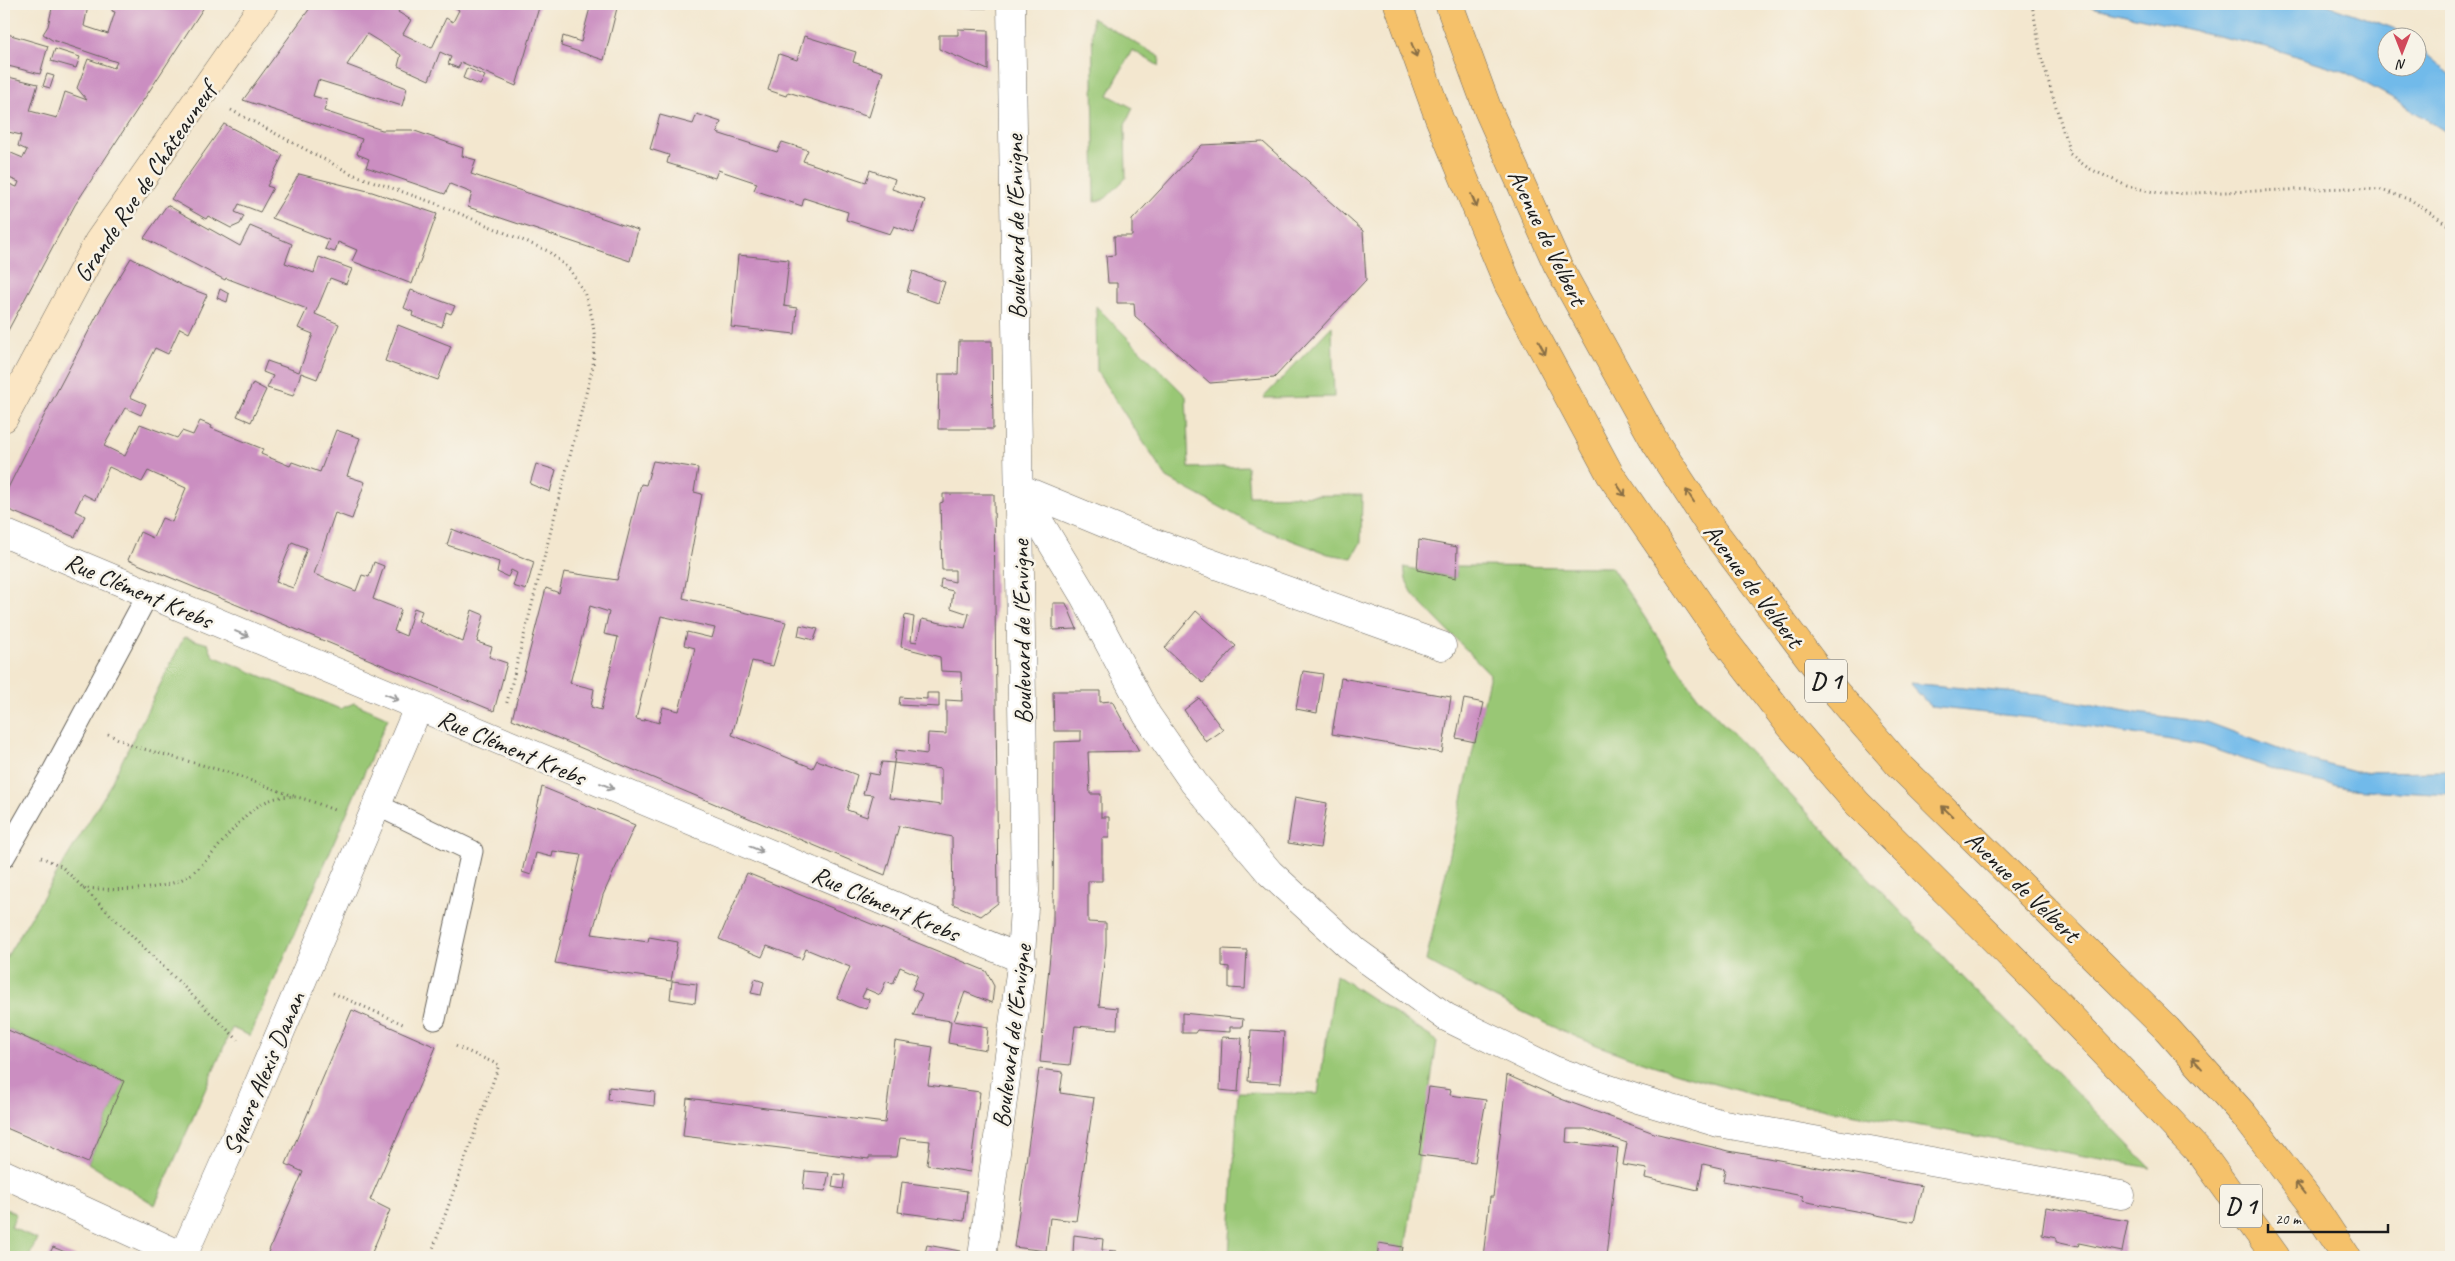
<svg xmlns="http://www.w3.org/2000/svg" width="2455" height="1261" viewBox="0 0 2455 1261" font-family="Caveat,sans-serif">
  <style>
    .green { fill: #99c775; stroke: #5a7248 }
    .water { fill: #71baea; stroke: #466b83 }
    .building { fill: #cb8ec1; fill-rule: evenodd }
    .lines { fill: none; stroke-linecap: round; stroke-linejoin: round }
    .service-casing { stroke: #67635b; stroke-width: 23 }
    .minor-casing { stroke: #67635b; stroke-width: 29 }
    .secondary-casing { stroke: #67635b; stroke-width: 29 }
    .primary-casing { stroke: #67635b; stroke-width: 29 }
    .path { stroke: #67635b; stroke-width: 3; stroke-dasharray: 1 4; stroke-linecap: butt }
    .service { stroke: #fff; stroke-width: 21 }
    .minor { stroke: #fff; stroke-width: 28 }
    .secondary { stroke: #fbe6c4; stroke-width: 28 }
    .primary { stroke: #f5c16b; stroke-width: 28 }
    .oneway { stroke: #886e44 }
    .oneway2 { stroke: #999 }
    .labels { text-anchor: middle; stroke-width: 5; stroke-linejoin: round; paint-order: stroke }
    .shield { fill: #f7f3e8; stroke: #5e5c59; stroke-width: 1 }
    .shield-label { font-size: 24px; font-weight: bold; fill: #1c1c1c }
    .street-label { font-size: 25px; fill: #1c1c1c; stroke: #f7f3e8 }
  </style>
  <rect width="100%" height="100%" fill="#f7f3e8"/>
  <filter id="ink" filterUnits="userSpaceOnUse"><feTurbulence type="fractalNoise" baseFrequency=".02" numOctaves="2"/><feDisplacementMap in="SourceGraphic" scale="10" xChannelSelector="R" yChannelSelector="G"/><feConvolveMatrix kernelMatrix="1 2 1 2 8 2 1 2 1" color-interpolation-filters="sRGB"/></filter>
  <filter id="wash" filterUnits="userSpaceOnUse"><feTurbulence type="fractalNoise" baseFrequency=".0096" numOctaves="4" result="noise"/><feDisplacementMap in="SourceGraphic" scale="20" xChannelSelector="R" yChannelSelector="G"/><feGaussianBlur stdDeviation="1.12" result="paint"/><feColorMatrix in="noise" values="0 0 0 0 0 0 0 0 0 0 0 0 0 0 0 0 0 1.4 0 .05"/><feComposite in="paint" operator="in"/></filter>
  <g filter="url(#wash)">
    <rect width="100%" height="100%" fill="#f3e7cf"/>
    <path class="green" d="M1092 18 1160 57 1159 66 1132 50 1108 95 1133 108 1125 125 1126 178 1106 198 1095 202Z
      M1096 306 1186 396 1189 468 1247 466 1249 496 1362 495 1361 542 1352 558 1328 554 1257 527 1167 478 1097 372Z
      M1332 326 1334 397 1263 398Z
      M1456 566 1611 567 1698 697 1953 967 2151 1168 1762 1097C1690 1078 1619 1057 1552 1026 1509 1006 1467 984 1426 961L1490 674 1414 596 1406 580 1404 567 1456 578Z
      M184 637 208 644 213 656 340 709 354 703 388 718 250 1036 232 1028 155 1205 88 1163 124 1081 9 1030 4 1040V961L106 793Z
      M1336 975 1437 1041 1404 1257H1401L1402 1247 1379 1244 1377 1257H1229L1238 1092 1318 1094Z
      M4 1208 16 1214 11 1227 37 1239 29 1257H4Z"/>
    <path class="water" d="M2078 4H2326L2393 28 2407 37 2388 38V68H2418V47L2451 75V135L2396 100 2341 70 2270 48Z
      M1909 683 2039 695 2137 713 2207 722 2299 757 2355 772 2451 771V795L2350 789 2293 776 2202 745 2040 719 1931 707Z"/>
    <g id="blocks">
      <path class="building" d="M53 4H77L88 6 84 26 108 34 115 12 112 11 113 4H206L75 205 4 338V182L17 187 19 182 4 176V150L23 158 27 150 18 146 21 135 4 131V76L38 84 30 111 57 118 65 92 87 100 77 88 88 59 114 68 117 62 52 40 43 34 48 26Z
        M313 4H403L398 12 411 20 403 34 432 48 446 18 453 22 459 10 453 6 454 4H540L516 86 461 62 458 68 448 64 451 57 440 52 429 80 398 66 401 55 367 34 347 65 407 88 402 106 318 80 313 96 327 100 324 111 382 130H412L463 148 462 156 476 160 471 174 638 230 630 261 468 207 472 193 450 184 445 194 366 167 369 159 357 154 362 139 243 100Z
        M591 4H618L604 60 561 46 563 36 581 42Z
        M951 4H988V8H951Z
        M958 29 988 30V70L939 49V35H958Z
        M4 33 48 46 40 74 4 65Z
        M804 36 856 52 853 62 883 72 869 117 788 92 786 96 768 90 779 54 797 60Z
        M55 49 80 57 76 68 51 61Z
        M467 68 485 76 480 85 463 78Z
        M47 74 54 76 50 88 43 86Z
        M697 114 721 122 717 133 777 152 782 142 808 150 803 161 866 182 870 170 895 179 892 189 925 200 914 233 894 226 890 234 846 220 848 212 804 198 802 206 754 190 757 183 718 170 715 178 667 163 669 155 650 149 660 115 693 124Z
        M224 124 283 155 267 186 273 188 260 212 239 204 235 212 244 216 240 224 231 228 208 216 206 219 171 199Z
        M1263 142 1363 231 1366 280 1274 378 1210 383 1135 316 1134 303H1117V283H1108L1106 256 1115 255 1114 236H1132V220L1202 145Z
        M299 174 372 192 437 214 412 284 352 261 357 250 338 242 335 252 325 249 329 240 272 218Z
        M167 205 240 246 250 226 292 244 285 263 314 273 319 257 352 269 346 284 330 278 315 314 339 324 317 379 301 373 293 396 267 388 273 376 263 372 267 361 299 372 313 334 298 328 307 309 226 278 225 280 144 238Z
        M738 255 789 260 784 306 797 308 795 334 731 327Z
        M131 258 183 286 207 295 189 333 180 328 168 354 155 348 130 397 146 404 141 415 125 408 104 446 125 456 140 424 177 438 182 431 193 435 200 421 212 426 211 428 263 449 261 454 290 466 292 462 320 472 336 430 360 438 347 476 365 482 352 519 335 513 314 574 356 591 362 575 369 577 374 562 384 566 373 599 401 610 394 631 406 636 414 608 422 611 418 621 463 642 472 610 484 615 477 642 492 647 489 657 507 663 494 711 128 560 140 532 153 538 162 518 172 522 186 488 148 471 142 482 109 467 95 500 83 494 75 511 85 516 75 537 4 508V496L44 416 103 304ZM292 542 307 548 293 588 276 582Z
        M913 271 945 282 938 303 907 292Z
        M220 289 229 294 227 302 217 298Z
        M411 290 455 306 451 314 446 312 442 327 412 316 413 312 404 308Z
        M398 325 451 346 438 380 385 361Z
        M959 341H992L993 429H938L939 374H958Z
        M253 383 266 390 251 422 237 416Z
        M653 461 698 468 694 492 702 494 683 598 786 622 773 666 752 661 732 735 813 768 817 760 857 775 847 810 867 817 873 795 863 794 869 773 878 775 882 762 894 763 889 798 941 805V769L894 763 896 750 927 754 928 733 946 734V700L962 701 961 672 941 671 940 657 901 647 905 615 914 617 911 641 917 642 922 619 965 628 969 614 951 608 953 591 940 588 941 579 955 582V570H942L940 503 943 502V494H994L998 903 981 916 953 904 952 837 899 826 885 875 512 719 546 588 559 593 564 572 617 580 641 484 646 485ZM590 606 609 612 604 634 618 637 601 710 591 707 594 689 570 683ZM661 616 715 628 712 638 687 632 684 645 695 648 679 711 663 707 659 723 645 719 644 721 636 719Z
        M536 464 556 470 550 492 530 484Z
        M452 529 534 562 526 590 513 586 517 573 511 570 508 577 497 572 499 562 447 545Z
        M1419 540 1457 547 1456 578 1417 570Z
        M1053 603H1066L1077 629 1053 630Z
        M1196 611 1236 646 1203 683 1165 648Z
        M800 625 818 629 814 640 798 636Z
        M1303 671 1323 674 1317 713 1296 709Z
        M1341 678 1451 697 1442 753 1332 734Z
        M1053 691H1100V702L1112 701 1139 751 1088 752 1090 794H1101V817H1109V838H1102V881H1088V922L1106 923V945L1099 1006 1118 1008 1117 1029 1075 1026 1070 1065 1040 1062 1053 924 1054 742 1081 741V731H1054Z
        M927 693H939V707L899 705 900 697 927 699Z
        M1199 698 1223 730 1206 742 1184 710Z
        M1464 699 1484 703 1475 742 1456 738Z
        M542 787 635 825 603 895 592 934 648 942 649 937 678 942 671 981 555 963 581 855 553 851 552 857 536 853 531 875 522 872Z
        M1295 797 1327 803 1320 848 1288 843Z
        M747 873 986 971 994 986 992 1003 965 992 954 1021 988 1027 986 1050 948 1043 951 1021 913 1015 922 994 912 989 918 975 900 967 893 984 886 981 880 995 866 989 862 997 869 999 867 1009 858 1007 837 998 850 967 806 949 802 959 767 946 762 957 719 939Z
        M1222 949 1247 950 1245 989 1229 988V967L1222 966Z
        M755 979 764 982 761 995 751 993Z
        M672 981 697 984 695 1003 670 999Z
        M352 1010 436 1047 370 1200 390 1210 370 1257H266L303 1172 286 1164Z
        M1182 1013 1243 1019 1242 1027H1230V1032L1197 1030 1195 1033H1182Z
        M8 1030 124 1081 88 1163 4 1127V1040Z
        M1251 1030 1284 1032 1281 1083 1248 1081Z
        M1222 1037 1242 1038 1238 1092 1220 1090Z
        M895 1041 933 1047 928 1085 980 1092 970 1172 927 1165 930 1141 900 1138 897 1157H869V1159L683 1136 687 1098 885 1123Z
        M1039 1069 1063 1072 1060 1093 1094 1098 1076 1221 1050 1218 1046 1251 1014 1247Z
        M1507 1075 1561 1099 1654 1133 1729 1151 1922 1186 1914 1222 1802 1201 1803 1196 1723 1181 1725 1169 1703 1164 1698 1190 1645 1178 1647 1169 1623 1165 1627 1143 1586 1129H1567L1566 1142 1618 1148 1606 1257H1483L1490 1197H1493Z
        M609 1087 655 1092 654 1106 608 1100Z
        M1429 1087 1451 1090 1450 1095 1486 1100 1475 1162 1419 1155Z
        M805 1171 829 1173 825 1191 803 1189Z
        M834 1174 845 1175 843 1189 832 1187Z
        M902 1182 967 1191 964 1221 898 1212Z
        M2046 1207 2128 1221 2122 1252 2079 1243 2078 1247 2056 1242V1238L2042 1235Z
        M1074 1235 1103 1239 1102 1250 1116 1251 1115 1257 1073 1254Z
        M1379 1243 1403 1247 1401 1257H1377Z
        M927 1245 960 1251 959 1257H924Z
        M53 1247 77 1257H48Z"/>
    </g>
  </g>
  <g filter="url(#ink)">
    <use href="#blocks" fill-opacity="0" stroke="#67635b" stroke-width="1"/>
    <g class="lines">
      <defs>
        <path id="service" d="M377 805 472 851 435 1019
          M4 857 51 775 148 594"/>
        <path id="minor" d="M1019 488 1084 596 1147 715 1194 783 1270 873 1355 951 1446 1017 1554 1070 1638 1099 1719 1123 2121 1195
          M1019 488 1138 537 1442 646
          M4 533 1022 959
          M4 1174 183 1256 241 1125 418 708
          M982 1257 1020 973 1025 891 1011 4"/>
        <path id="secondary" d="M4 418 98 242 264 4"/>
        <path id="primary" d="M1398 4 1439 118 1508 284 1610 474 1725 641 1788 723 1857 803 2044 989 2203 1156 2276 1257
          M1449 4 1488 110 1557 264 1655 442 1710 526 1832 688 1899 765 2167 1029 2244 1115 2312 1204 2347 1257"/>
      </defs>
      <use href="#service" class="service-casing"/>
      <use href="#minor" class="minor-casing"/>
      <use href="#secondary" class="secondary-casing"/>
      <use href="#primary" class="primary-casing"/>
      <path class="path" d="M2032 4 2041 56 2070 154 2088 168 2127 186 2163 194 2347 188 2381 190 2411 200 2451 227
        M231 110 352 174 437 204 548 251 570 270 584 292 592 317 595 339 593 366 506 706
        M108 734 133 746 227 772 296 797
        M41 857 61 866 238 1040
        M83 888C114 890 165 893 191 874 226 849 249 786 301 798 313 801 325 807 337 811
        M333 993 403 1024
        M430 1257 499 1065 453 1045"/>
      <use href="#service" class="service"/>
      <use href="#minor" class="minor"/>
      <use href="#secondary" class="secondary"/>
      <use href="#primary" class="primary"/>
    </g>
    <defs><path id="oneway-shaft" d="M-6 0H5M1.5-3L5.5 0L1.5 3" fill="none" stroke-width="1.6" stroke-linecap="round" stroke-linejoin="round" transform="scale(1.25)"/></defs>
    <g class="oneway">
      <use href="#oneway-shaft" transform="translate(1414 50) rotate(70)"/>
      <use href="#oneway-shaft" transform="translate(1474 201) rotate(67)"/>
      <use href="#oneway-shaft" transform="translate(1542 348) rotate(62)"/>
      <use href="#oneway-shaft" transform="translate(1621 490) rotate(55)"/>
      <use href="#oneway-shaft" transform="translate(1690 496) rotate(-123)"/>
      <use href="#oneway-shaft" transform="translate(1947 811) rotate(-136)"/>
      <use href="#oneway-shaft" transform="translate(2197 1063) rotate(-132)"/>
      <use href="#oneway-shaft" transform="translate(2300 1188) rotate(-128)"/>
    </g>
    <g class="oneway2">
      <use href="#oneway-shaft" transform="translate(242 634) rotate(23)"/>
      <use href="#oneway-shaft" transform="translate(392 697) rotate(23)"/>
      <use href="#oneway-shaft" transform="translate(607 786) rotate(23)"/>
      <use href="#oneway-shaft" transform="translate(756 849) rotate(23)"/>
    </g>
  </g>
  <g class="labels">
    <g class="shield">
      <rect x="1805" y="659.5" width="42" height="43" rx="4"/>
      <rect x="2220" y="1184.5" width="42" height="43" rx="4"/>
    </g>
    <g class="shield-label">
      <text x="1826" y="689">D 1</text>
      <text x="2241" y="1214">D 1</text>
    </g>
    <g class="street-label">
      <text transform="translate(144 182) rotate(-56)" y="9">Grande Rue de Châteauneuf</text>
      <text transform="translate(1015 227) rotate(-91)" y="9">Boulevard de l'Envigne</text>
      <text transform="translate(1548 237) rotate(64)" y="9">Avenue de Velbert</text>
      <text transform="translate(1754 585) rotate(53)" y="9">Avenue de Velbert</text>
      <text transform="translate(139 590) rotate(23)" y="9">Rue Clément Krebs</text>
      <text transform="translate(1021 632) rotate(-91)" y="9">Boulevard de l'Envigne</text>
      <text transform="translate(512 747) rotate(23)" y="9">Rue Clément Krebs</text>
      <text transform="translate(2023 886) rotate(44)" y="9">Avenue de Velbert</text>
      <text transform="translate(886 903) rotate(23)" y="9">Rue Clément Krebs</text>
      <text transform="translate(1011 1036) rotate(-83)" y="9">Boulevard de l'Envigne</text>
      <text transform="translate(263 1073) rotate(-67)" y="9">Square Alexis Danan</text>
    </g>
  </g>
  <rect width="2455" height="1261" fill="none" stroke="#f7f3e8" stroke-width="20"/>
  <g transform="translate(2402 52) rotate(180)"><circle r="24" fill="#f7f3e8" stroke="#9f9d96"/>
  <path d="M0-4L9 19L0 12L-9 19Z" fill="#d1495b"/>
  <text y="-8" font-size="14" font-weight="bold" text-anchor="middle" fill="#1c1c1c">N</text>
  </g>
  <path d="M2268 1224v8h120v-8" fill="none" stroke="#1c1c1c" stroke-width="2.5"/>
  <text x="2275" y="1224" font-size="15" fill="#1c1c1c" stroke="#f7f3e8" stroke-width="4" paint-order="stroke">20 m</text>
</svg>
